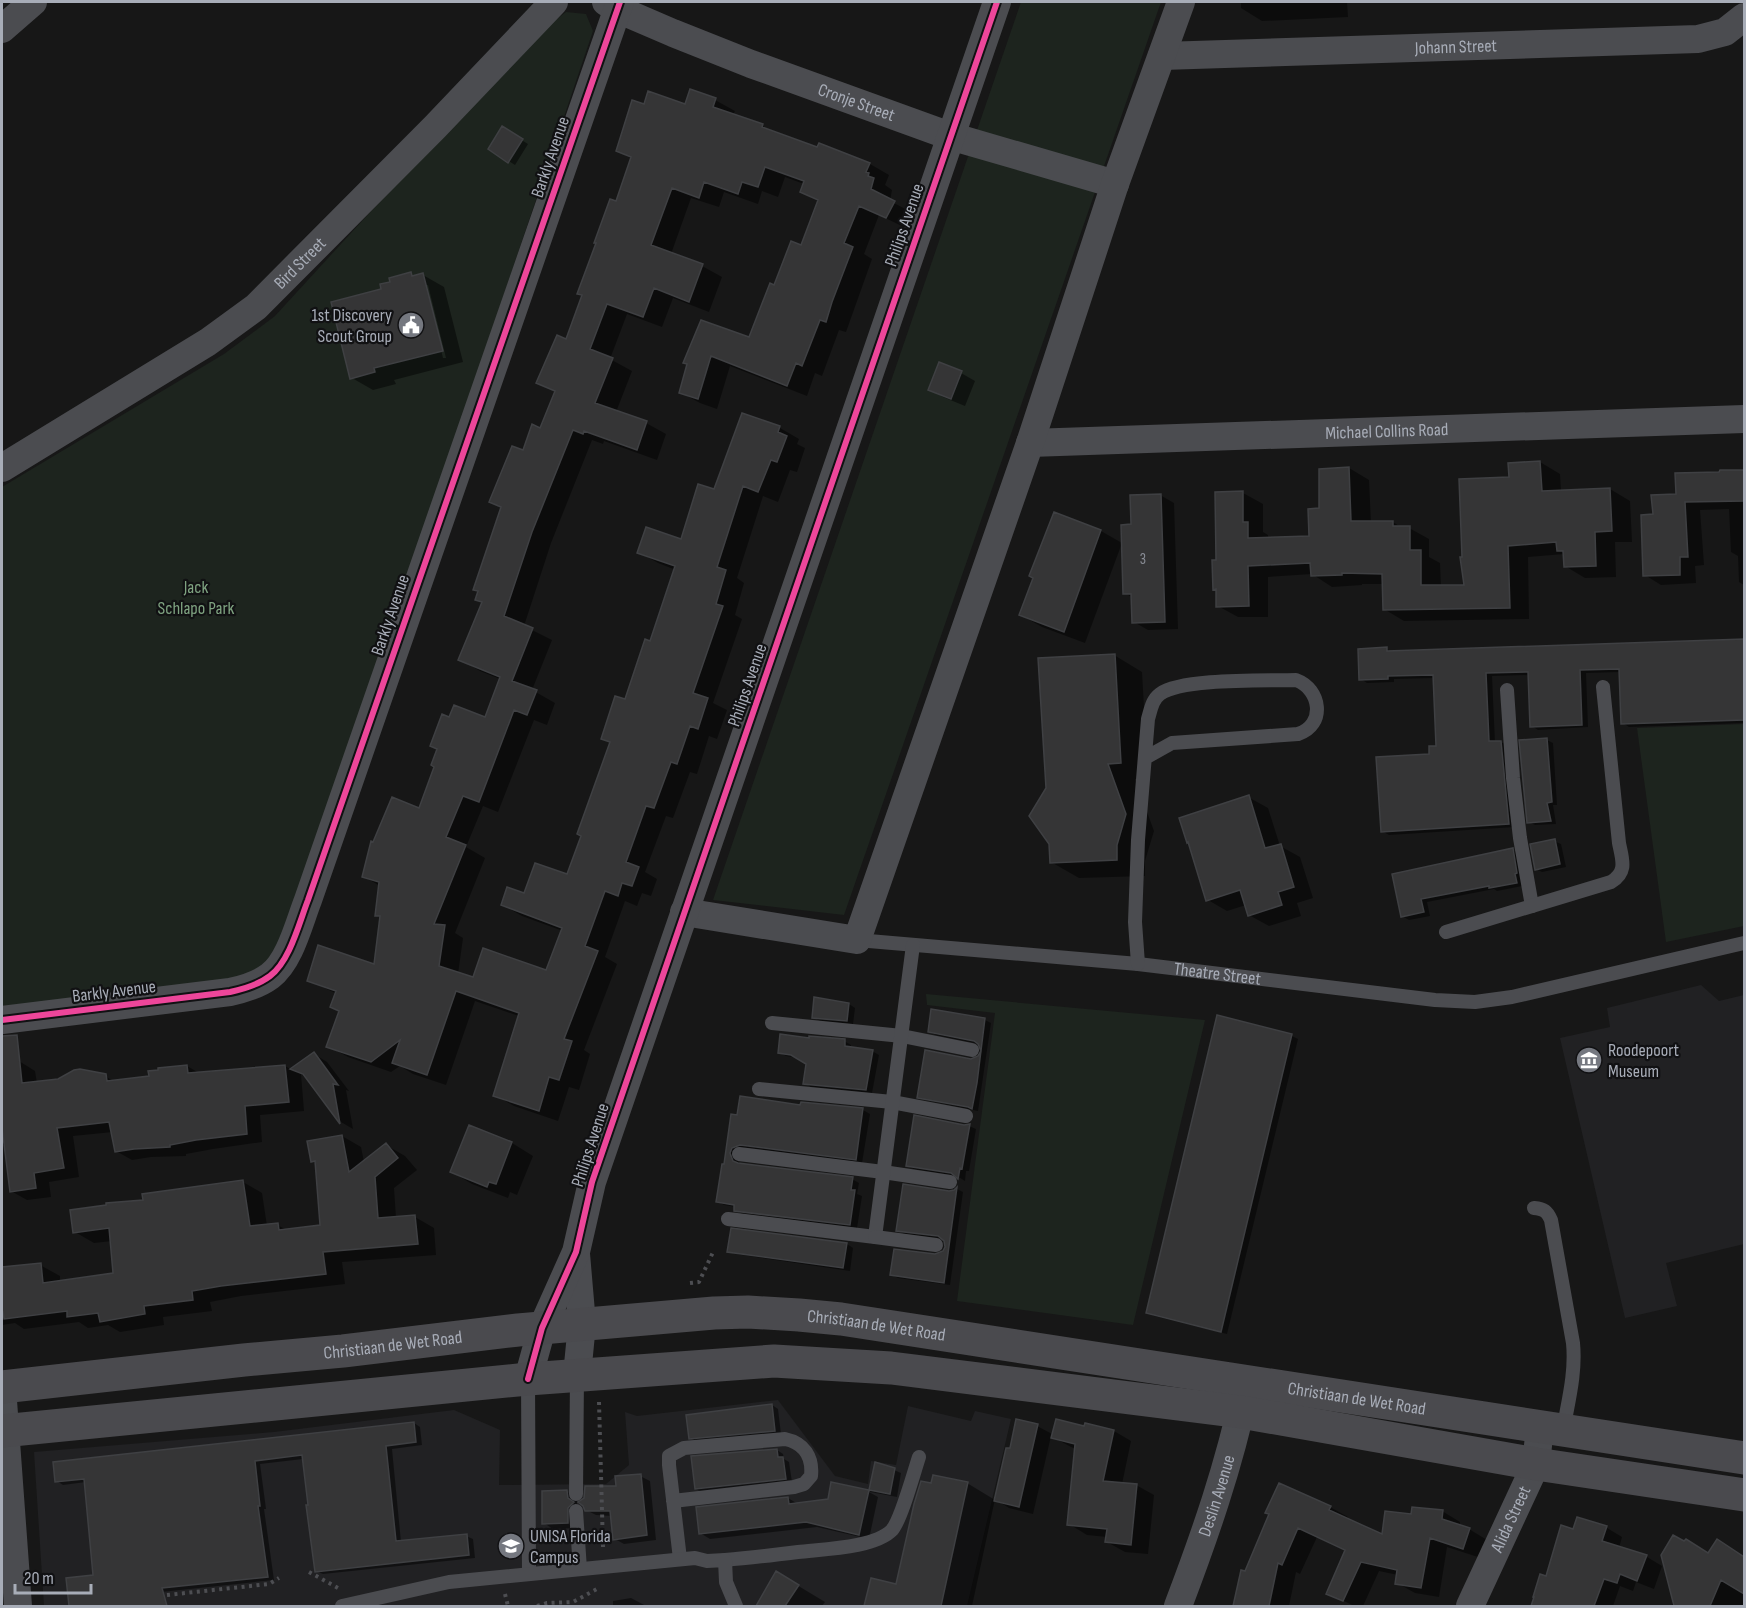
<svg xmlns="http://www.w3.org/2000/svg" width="1746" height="1608" viewBox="0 0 1746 1608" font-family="'Sofia Sans Condensed',sans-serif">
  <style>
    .built { fill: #212123 }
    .green { fill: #1d241e }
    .shadow { fill: #0007; fill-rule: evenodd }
    .building { fill: #353536; stroke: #3f4043; stroke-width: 1.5 }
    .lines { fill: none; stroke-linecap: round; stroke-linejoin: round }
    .path { stroke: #4d4e52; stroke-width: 4; stroke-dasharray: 3 4.5; stroke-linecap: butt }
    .lane { stroke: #4b4c50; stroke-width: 14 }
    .street { stroke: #4b4c50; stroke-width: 28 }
    .secondary { stroke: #4a4a4e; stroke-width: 33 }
    .cycleway-casing { stroke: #111113; stroke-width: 10 }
    .cycleway { stroke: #ed469a; stroke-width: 6 }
    .labels { text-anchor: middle; stroke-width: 4.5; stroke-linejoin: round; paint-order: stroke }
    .number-label { font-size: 15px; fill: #8b8f98 }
    .street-label { font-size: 18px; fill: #a8adb8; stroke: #111113 }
    .poi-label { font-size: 18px; fill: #a8adb8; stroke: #111113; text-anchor: start }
    .park-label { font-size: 18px; fill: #7fa381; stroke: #111113 }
  </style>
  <rect width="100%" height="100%" fill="#171717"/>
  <path class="built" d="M1701 985 1719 1001 1744 995V1244L1666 1263 1677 1306 1625 1318 1560 1038 1610 1027 1607 1008Z
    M778 1400 835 1476 868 1484 871 1461 896 1465 908 1406 971 1421 975 1411 1011 1419 967 1606H44L34 1452 274 1432 454 1410 500 1430 499 1485 606 1484 629 1465 625 1412 637 1416Z"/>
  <path class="green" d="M1021 2H1161L844 915 713 900Z
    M566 12 586 14 593 31 376 673 282 946 254 976 2 1011V487L224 354 275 316 494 77 527 42Z
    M1744 724V926L1666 942 1637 728Z
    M926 994 1205 1020 1133 1325 957 1301 995 1013 927 1005Z"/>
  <path class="shadow" d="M1241 2H1347L1348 17 1262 21 1241 8Z
    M715 100 735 111 733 115 762 126 776 133 818 149 820 145 870 164 889 175 885 185 892 190 890 201 913 213 906 228 879 215 864 254 872 259 846 332 839 330 822 376 815 373 807 396 730 366 717 409 700 403 680 392 689 364 750 339 775 286 802 247 819 202 801 192 804 184 785 177 778 197 762 191 758 204 724 192 719 207 691 198 671 254 702 266 722 277 709 312 673 298 662 327 627 314 610 359 632 371 616 412 646 423 666 434 657 460 604 441 603 444 592 440 551 543 524 626 552 640 532 690 555 703 547 725 534 720 498 812 483 806 466 847 485 858 455 933 463 938 458 974 473 978 547 972 563 931 522 916 503 905 567 876 582 836 611 743 603 738 626 701 651 643 676 570 658 563 639 552 682 541 715 490 743 415 780 428 799 439 797 444 805 448 797 472 790 470 778 502 763 496 737 578 744 583 735 615 742 619 713 703 727 710 717 739 709 736 697 774 690 772 673 818 666 816 645 872 657 879 651 896 642 893 637 906 625 901 605 957 617 964 584 1050 590 1054 579 1090 569 1087 558 1121 514 1106 495 1095 519 1016 475 1001 446 1085 413 1074 400 1066 391 1072 348 1057 328 1046 341 1011 337 994 309 980 375 966 381 918 376 915 380 886 363 876 420 810 450 719H486L500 679 480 671 460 659 483 603 477 599 502 508 491 502 523 452 541 429 556 392 538 382 567 341 632 159 618 151 645 106 686 105Z
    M502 128 528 144 515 165 490 149Z
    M411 274 415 277 423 275 444 287 463 362 394 380 396 384 373 390 352 378 383 290ZM425 285H428L446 358H443Z
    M940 364 961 373 975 381 965 406 943 397 930 390Z
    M1540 462 1560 474 1561 491 1610 489 1630 501 1632 542H1615L1616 577 1585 578 1565 566 1564 554 1528 557 1529 619 1404 621 1384 609V584H1362V585L1332 587 1312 574 1268 577V617H1238L1218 606V591L1214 589 1217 561 1243 493 1263 504V532L1268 535V539L1311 538 1321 510 1349 468 1369 480 1371 523 1393 522 1402 528H1409L1429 539V557L1440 563 1441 587H1465L1511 479Z
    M1744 471V585L1739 582 1738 556 1731 552 1729 509 1700 510 1704 565 1695 566 1696 583 1661 585 1645 575 1654 516 1677 496V474Z
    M1160 495 1174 503 1178 629 1148 630 1134 622 1133 598 1125 593Z
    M1101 531 1122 543 1085 643 1042 627 1021 615Z
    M1744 641V723L1629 727 1623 723 1620 672 1586 673 1588 727 1538 730 1532 726 1530 675 1492 676 1495 743 1501 742 1508 746 1515 827 1389 835 1382 831 1431 755 1438 747 1435 678 1394 679V682L1367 683 1361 679 1387 649 1392 652Z
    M1114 655 1142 672 1148 778 1135 779 1154 831 1145 861V876L1079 878 1051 862 1047 788Z
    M1547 740 1553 743 1557 805H1553L1556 824 1535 825 1529 822Z
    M1248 797 1268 808 1280 846 1300 857 1313 898 1297 903 1301 916 1269 926 1249 915 1246 905 1227 911 1208 900Z
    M1554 841 1561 844 1566 867 1542 872 1536 869Z
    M1512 850 1519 853 1522 886 1497 891 1494 889 1427 902 1430 916 1409 920 1402 916 1394 875Z
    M816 999 849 1004 855 1008 853 1024 820 1021 813 1017Z
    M1218 1017 1292 1036 1298 1039 1227 1334 1154 1316 1147 1312Z
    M985 1020 991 1023 978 1111 925 1100 919 1097 971 1060 979 1058 982 1051 980 1044 936 1035 929 1031Z
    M810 1039 844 1041 851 1045V1048L872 1051 879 1055 872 1093 811 1087 805 1083 808 1063 799 1058 786 1056 779 1052Z
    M314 1054 327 1062 349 1091 346 1090 353 1129 341 1122 308 1077 301 1074 304 1111 260 1115 262 1142 213 1149 186 1154V1156L151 1157 132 1160 116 1151 113 1132 73 1136 79 1177 49 1182 51 1197 27 1200 11 1191 5 1145H2V1063L19 1061 35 1071 37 1083 105 1076 115 1082 150 1078 187 1066 199 1073 285 1066 292 1070Z
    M801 1107 863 1110 870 1114 862 1163 748 1148 739 1152 737 1158 739 1165 852 1179 859 1183 857 1194 862 1196 857 1228 742 1214 735 1210 736 1207 724 1205 717 1201 738 1116Z
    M964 1126H969L976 1129 969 1171H966L965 1181 957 1176 914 1169 907 1166Z
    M469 1127 512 1143 533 1156 517 1195 510 1192 508 1198 472 1184 452 1172Z
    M342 1136 361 1147 364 1162 386 1145 405 1156 417 1170 394 1188 396 1218 415 1217 434 1228 436 1255 342 1262 345 1284 241 1296 210 1302 212 1311 163 1317 164 1325 120 1332 108 1325 88 1328 79 1322 24 1329 15 1323 2 1325V1268L40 1265 60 1276V1282L115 1274 112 1241 94 1243 75 1232 145 1201 243 1182 262 1193 267 1226 277 1225 287 1230 322 1226 317 1163 312 1161Z
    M957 1189 963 1192 950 1285 898 1278 892 1275 944 1252 946 1247 944 1239 904 1234 898 1230 949 1192Z
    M847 1244 853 1248 850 1271 735 1254 729 1251Z
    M772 1405 778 1409 781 1434 696 1441 690 1438Z
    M414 1423 420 1427 422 1445 392 1449 401 1542 466 1536 473 1539 475 1558 323 1574 316 1571 303 1459 260 1464 266 1509H264L274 1580 76 1601 94 1576 86 1482 63 1485 57 1481Z
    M1037 1426 1054 1435 1086 1427 1114 1431 1131 1441 1122 1484 1136 1485 1154 1495 1148 1554 1125 1552 1107 1542V1537L1087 1535 1069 1524 1076 1449 1071 1447 1051 1436 1033 1514 1009 1508 995 1499 972 1606H865L872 1580 897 1586 967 1483 995 1500 1011 1450Z
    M777 1450 783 1454 784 1459 789 1462 792 1482 702 1492 696 1489Z
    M876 1464 894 1470 901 1473 897 1497 870 1492Z
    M640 1476 650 1481 656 1540 624 1544 615 1539 612 1516 596 1515 586 1510Z
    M832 1484 869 1492 878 1497 869 1539 817 1527 710 1539 700 1533 788 1498 798 1504 829 1501Z
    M567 1492 577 1497V1505L582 1509 577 1513V1528L553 1529 544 1523Z
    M1330 1507 1348 1517 1347 1520 1383 1536 1412 1516 1442 1511 1460 1522V1526L1469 1529 1487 1540 1481 1558 1447 1547 1439 1597 1415 1593 1397 1583 1398 1575 1379 1571 1363 1606H1354L1328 1593 1346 1551 1317 1537 1300 1574 1296 1572 1289 1606H1235L1242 1572 1246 1573 1271 1514Z
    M1578 1518 1607 1528 1622 1537 1619 1548 1647 1557 1662 1566 1654 1589 1636 1582 1633 1591 1620 1586 1613 1606H1531L1541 1576 1547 1578 1574 1531Z
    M1717 1541 1744 1557V1606H1672L1673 1599Z
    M777 1573 825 1602 822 1606H758Z
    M631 1598 646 1606H613V1601Z"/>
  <path class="building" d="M690 89 716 98 713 107 763 124 762 127 817 147 819 143 870 163 866 172 869 173 868 176 874 178 871 189 895 201 886 218 859 206 844 243 853 247 832 302 826 322 820 320 802 366 796 363 787 386 711 356 698 399 679 393 687 364 683 363 701 320 749 337 770 283 774 285 791 241 801 245 818 200 800 192 804 181 765 167 758 187 742 182 738 194 704 182 699 198 672 188 651 245 703 264 689 302 654 288 643 317 607 304 590 349 613 358 595 403 647 421 637 450 584 431 583 434 573 430 532 532 504 616 533 628 512 681 537 690 527 715 514 710 479 802 463 796 446 837 466 845 434 924 445 925 439 966 473 977 483 948 546 970 562 928 501 905 507 887 524 893 535 863 567 874 581 836 577 834 610 742 601 739 615 696 625 699 645 639 650 641 675 566 637 553 646 527 681 539 698 484 714 489 742 413 780 426 778 432 787 436 777 462 771 460 758 492 743 486 717 567 726 570 716 604 723 606 693 693 708 698 698 729 690 726 677 764 671 762 654 808 646 806 626 862 639 867 632 886 622 883 618 896 605 891 585 946 598 951 564 1039 572 1041 559 1080 549 1077 539 1111 493 1096 519 1013 456 991 427 1075 392 1063 400 1040 371 1062 326 1047 339 1011 330 1007 336 991 307 981 318 945 374 964 380 916H375L379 882 362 877 371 841 373 842 392 797 419 808 434 767 431 765 437 749 430 746 442 714 449 717 454 705 485 717 500 677 458 660 482 602 475 600 478 591 473 590 501 507 489 502 512 446 523 450 532 424 540 428 555 391 536 383 557 335 566 339 582 295 577 294 596 243H594L610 199 616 201 631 157 616 151 632 100 644 104 648 91 685 104Z
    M502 126 523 139 508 163 488 149Z
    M411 272 412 276 423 273 443 351 374 368 375 372 350 379 331 302 381 289 380 284 390 282 389 278Z
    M939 362 962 371 951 399 928 390Z
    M1540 461 1542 491 1610 488 1612 531 1595 532 1596 566 1564 567 1563 551H1557L1556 542 1508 546 1510 608 1383 610 1382 574 1342 573V575L1311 576 1310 563 1248 566 1249 606 1216 607V589L1213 590 1212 560H1216L1215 492 1243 491V522H1248V538L1309 536 1308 509 1319 508V469L1349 467 1351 521H1393V526H1410V550H1421V585H1464L1460 557H1462L1459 479 1509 477 1508 463Z
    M1720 470H1744V501L1685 502 1688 557H1680V575L1643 576 1641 515 1653 514 1651 495 1676 494 1675 473 1719 472Z
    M1161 494 1165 622 1132 623 1131 594H1123L1121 525 1131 524 1130 495Z
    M1054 512 1101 530 1064 632 1019 615 1033 578 1029 576Z
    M1744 639V720L1621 724 1619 669 1580 670 1582 725 1530 727 1528 672 1486 673 1489 741H1501L1509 824 1381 832 1376 757 1429 754V746H1436L1433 675 1388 676V679L1359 680 1358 649 1387 647V651Z
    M1115 654 1121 763 1108 764 1126 814 1117 845V860L1050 863 1049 844 1029 816 1046 788 1038 658Z
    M1547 738 1552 802 1547 803 1551 821 1527 823 1519 740Z
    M1249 795 1265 848 1281 844 1294 887 1278 892 1282 905 1248 916 1240 890 1206 901 1188 842 1187 843 1179 818Z
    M1555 839 1560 864 1535 870 1530 844Z
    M1513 848 1517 873 1515 874 1517 883 1489 888V886L1421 899 1424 912 1401 917 1392 874Z
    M814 997 849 1003 847 1021 812 1018Z
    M931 1009 985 1018 977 1083 972 1109 968 1107 917 1098 925 1050 971 1059 978 1056 981 1051 978 1044 974 1041 928 1032Z
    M1217 1015 1292 1034 1221 1332 1146 1313Z
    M780 1034 809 1038V1036L845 1039V1046L873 1050 866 1090 803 1084 806 1064 791 1055 778 1053Z
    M17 1035 22 1083 58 1079 74 1070 80 1069 106 1074 107 1081 149 1076 148 1071 158 1070V1068L187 1065 188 1073 285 1065 289 1102 245 1106 247 1134 196 1140 170 1145V1147L134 1149 115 1152 109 1122 57 1128 64 1168 34 1173 36 1188 10 1192 2 1128V1036Z
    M314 1052 338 1085 333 1084 340 1124 303 1074 290 1069Z
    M740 1096 800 1105 801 1102 863 1108 856 1160 740 1145 732 1148 730 1153 733 1161 738 1163 853 1177 851 1190H855L850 1225 734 1211V1205L716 1202 722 1164H724L731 1114 737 1115Z
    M914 1115 964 1125 970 1124 962 1169 960 1168 958 1179 951 1173 906 1166Z
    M469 1125 512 1142 496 1184 489 1182 487 1187 450 1172Z
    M342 1135 349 1172 386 1143 398 1158 375 1177 378 1218 415 1215 418 1244 323 1252 326 1274 221 1286 192 1291 193 1300 144 1306 145 1314 100 1322 98 1313 67 1317V1311L4 1319 3 1312H2V1267L41 1263 43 1283 113 1273 109 1228 73 1233 70 1210 106 1205V1203L143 1200 142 1194 243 1180 250 1226 278 1223 279 1230 320 1225 315 1161 311 1162 307 1141Z
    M903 1184 949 1191 954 1190 957 1187 944 1283 890 1275 894 1249 935 1254 943 1251 945 1247 944 1241 938 1236 896 1231Z
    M731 1228 847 1243 843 1268 727 1252Z
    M772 1404 775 1431 689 1439 686 1415Z
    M1016 1419 1038 1424 1019 1507 994 1501 1006 1448H1010Z
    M1056 1419 1084 1426 1085 1423 1114 1430 1103 1481 1137 1484 1131 1545 1105 1542 1107 1529 1067 1525 1075 1444 1051 1438Z
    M414 1422 416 1442 386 1446 396 1541 467 1534 469 1555 315 1572 306 1505H308L302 1455 255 1461 260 1506H258L268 1577 162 1588 167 1606H69L66 1578 93 1575 84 1479 55 1482 53 1462Z
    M777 1449 778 1457H783L786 1479 695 1489 691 1456Z
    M875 1462 895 1468 890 1494 869 1490Z
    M641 1474 647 1535 613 1540 610 1511H585L583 1506 578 1502 584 1498 585 1486H616L615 1476Z
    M933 1475 968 1482 941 1606H864L871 1578 896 1584 914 1504 921 1481 931 1483Z
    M831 1482 869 1490 859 1535 806 1522 699 1534 696 1507 788 1497 789 1504 828 1499Z
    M1279 1483 1331 1506 1329 1510 1382 1534 1385 1511 1411 1514 1412 1507 1443 1510 1442 1519 1470 1528 1463 1549 1430 1538 1421 1588 1395 1584 1397 1570 1361 1562 1343 1601 1326 1594 1345 1550 1298 1528 1282 1565 1278 1563 1269 1606H1233L1241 1570 1245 1571 1269 1514 1265 1513Z
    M567 1490 568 1498 574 1502 568 1508V1523L542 1524V1491Z
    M1577 1517 1607 1526 1602 1541 1647 1555 1637 1581 1620 1574 1617 1583 1604 1579 1594 1606H1531L1534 1597H1533L1540 1574 1546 1576 1561 1525 1573 1529Z
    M1673 1535 1684 1541 1686 1539 1708 1553 1717 1539 1744 1557V1594L1721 1580 1710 1606H1674L1661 1555Z
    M776 1571 799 1585 785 1606H756Z"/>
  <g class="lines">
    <path class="path" d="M690 1283 699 1282 714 1250
      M599 1402 603 1547
      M309 1572 338 1588
      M505 1594 508 1606
      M167 1595 269 1584 279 1578
      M537 1606 547 1603 573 1602 597 1589"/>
    <g class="lane">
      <path d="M1507 690 1513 778 1520 838 1532 906"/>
      <path d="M1446 932 1611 882C1628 872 1622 859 1619 843L1603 687"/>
      <path id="s1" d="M857 940 1138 964 1435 1000 1475 1002 1512 997 1744 943"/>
      <path d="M1138 964 1135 922 1138 840 1148 719C1151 709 1152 700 1160 694 1182 678 1266 681 1296 680 1321 689 1326 725 1298 734L1172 743 1145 758"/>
      <path d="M772 1023 902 1036 972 1050"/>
      <path d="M759 1089 892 1102 966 1116"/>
      <path d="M739 1154 883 1172 950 1182"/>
      <path d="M1534 1208C1544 1209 1547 1211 1551 1220L1573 1343C1576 1373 1568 1402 1563 1431"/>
      <path d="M728 1219 875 1237 913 945"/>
      <path d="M875 1237 936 1245"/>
      <path d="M528 1379 529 1574"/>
      <path d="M576 1494 577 1375"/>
      <path d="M673 1501 794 1487 804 1484 811 1476C813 1457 804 1443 785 1439L684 1448 669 1456V1465L680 1559"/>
      <path d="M576 1511 580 1569"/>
      <path d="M725 1560C749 1558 774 1555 798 1552 822 1549 875 1548 892 1530 901 1520 914 1472 919 1457"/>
      <path d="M342 1606 449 1582 695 1558 707 1561 725 1560 726 1582 736 1606"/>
    </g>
    <g class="street">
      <path id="s2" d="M606 2 617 9 673 33 751 64 950 136 1115 184"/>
      <path d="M2 29 33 2"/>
      <path id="s3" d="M1162 56 1698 39 1725 32 1744 17"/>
      <path id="s4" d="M1030 443 1744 419"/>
      <path id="s5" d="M2 468 208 342 256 307 435 127 554 2"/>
      <path d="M684 912 857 940 1030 443 1115 184 1181 2"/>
      <path d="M2 1020 230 992C244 989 258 985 270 976 290 961 299 923 308 900L620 2"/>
      <path d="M576 1254 582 1324 577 1375"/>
      <path d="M528 1379 542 1328 576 1252 592 1182 997 2"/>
      <path d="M2 1387 18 1606"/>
      <path id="s6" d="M1178 1606C1205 1535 1229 1466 1245 1391"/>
      <path id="s7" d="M1470 1606 1536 1464 1540 1427"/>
    </g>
    <g class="secondary">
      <path id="s8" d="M2 1387 244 1360 343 1351 518 1330 714 1313 748 1312 799 1315 841 1319 1744 1458"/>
      <path d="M2 1431 528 1379 774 1361 891 1368 1241 1412 1536 1464 1744 1495"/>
    </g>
    <defs>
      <path id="cycleway" d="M2 1020 230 992C244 989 258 985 270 976 290 961 299 923 308 900L620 2
        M528 1379 542 1328 576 1252 592 1182 997 2"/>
    </defs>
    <use href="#cycleway" class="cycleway-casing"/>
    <use href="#cycleway" class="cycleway"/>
  </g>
  <defs>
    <symbol id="civic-disc" viewBox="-11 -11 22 22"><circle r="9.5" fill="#757880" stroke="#111113"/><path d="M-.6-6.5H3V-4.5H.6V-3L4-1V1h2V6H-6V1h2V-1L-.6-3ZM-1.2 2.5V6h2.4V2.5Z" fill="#fff"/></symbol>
    <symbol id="museum-disc" viewBox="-11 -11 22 22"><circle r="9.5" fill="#757880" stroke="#111113"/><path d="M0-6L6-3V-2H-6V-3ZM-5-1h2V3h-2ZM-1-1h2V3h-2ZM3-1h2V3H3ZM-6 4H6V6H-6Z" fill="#fff"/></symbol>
    <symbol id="university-disc" viewBox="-11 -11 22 22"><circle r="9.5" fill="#757880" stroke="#111113"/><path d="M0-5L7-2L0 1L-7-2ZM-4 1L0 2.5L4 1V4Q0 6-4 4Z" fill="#fff"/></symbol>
  </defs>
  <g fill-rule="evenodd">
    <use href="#civic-disc" x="396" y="310" width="30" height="30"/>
    <use href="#museum-disc" x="1574" y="1045" width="30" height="30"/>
    <use href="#university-disc" x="496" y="1531" width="30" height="30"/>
  </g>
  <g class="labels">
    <g class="number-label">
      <text x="1143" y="564">3</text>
    </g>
    <g class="street-label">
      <text dy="6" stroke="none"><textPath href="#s3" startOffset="294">Johann Street</textPath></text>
      <text dy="6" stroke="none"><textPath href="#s2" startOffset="270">Cronje Street</textPath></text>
      <text transform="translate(550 157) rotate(-71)" y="6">Barkly Avenue</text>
      <text transform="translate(904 225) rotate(-71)" y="6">Philips Avenue</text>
      <text dy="6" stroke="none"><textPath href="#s5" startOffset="363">Bird Street</textPath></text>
      <text dy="6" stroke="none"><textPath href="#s4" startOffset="357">Michael Collins Road</textPath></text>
      <text transform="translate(390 615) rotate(-71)" y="6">Barkly Avenue</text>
      <text transform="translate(747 685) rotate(-71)" y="6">Philips Avenue</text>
      <text dy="6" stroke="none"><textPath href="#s1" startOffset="362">Theatre Street</textPath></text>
      <text transform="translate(114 991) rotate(-7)" y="6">Barkly Avenue</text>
      <text transform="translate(590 1145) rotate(-72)" y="6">Philips Avenue</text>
      <text dy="6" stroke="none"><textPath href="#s8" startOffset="879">Christiaan de Wet Road</textPath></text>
      <text dy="6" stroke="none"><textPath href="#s8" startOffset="393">Christiaan de Wet Road</textPath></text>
      <text dy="6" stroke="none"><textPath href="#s8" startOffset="1365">Christiaan de Wet Road</textPath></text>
      <text dy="6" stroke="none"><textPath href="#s6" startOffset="117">Deslin Avenue</textPath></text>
      <text dy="6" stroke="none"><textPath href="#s7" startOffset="96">Alida Street</textPath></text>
    </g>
    <g class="poi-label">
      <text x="392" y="321" text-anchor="end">1st Discovery<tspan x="392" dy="21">Scout Group</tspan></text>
      <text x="1608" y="1056">Roodepoort<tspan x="1608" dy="21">Museum</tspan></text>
      <text x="530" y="1542">UNISA Florida<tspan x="530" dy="21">Campus</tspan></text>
    </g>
    <g class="park-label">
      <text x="196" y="593">Jack<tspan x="196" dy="21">Schlapo Park</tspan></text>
    </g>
  </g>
  <rect width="1746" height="1608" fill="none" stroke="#a8adb8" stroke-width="6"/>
  <path d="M15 1584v9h76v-9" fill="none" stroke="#a8adb8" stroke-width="3"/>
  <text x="24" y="1584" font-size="18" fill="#a8adb8" stroke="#111113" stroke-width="4.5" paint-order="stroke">20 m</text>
</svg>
